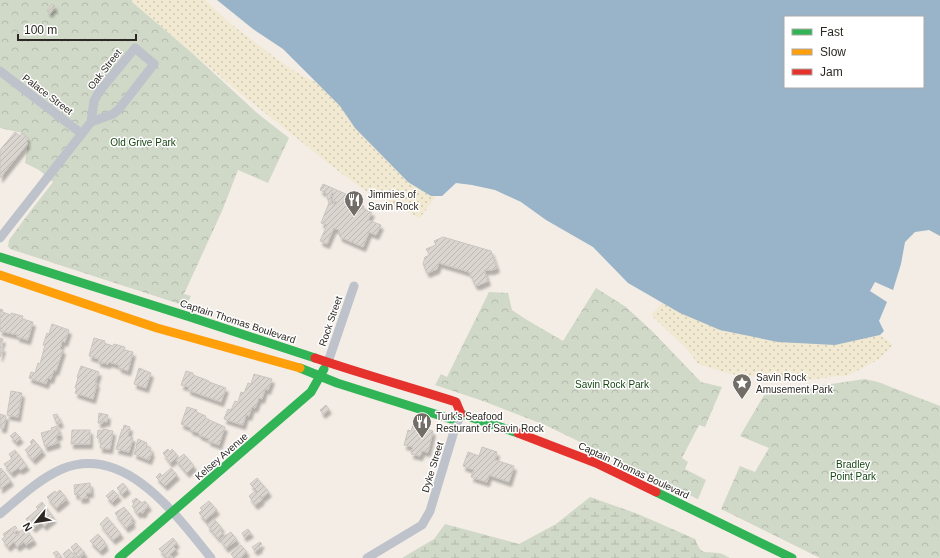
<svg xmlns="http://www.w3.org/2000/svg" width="940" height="558" viewBox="0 0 940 558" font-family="Helvetica,sans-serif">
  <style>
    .wetland { fill: url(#wetland-marsh) }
    .sand { fill: url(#sand-dots) }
    .park { fill: url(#park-crowns) }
    .water { fill: #99b4c8; fill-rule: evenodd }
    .building { fill: url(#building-hatch); stroke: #cac5c0; fill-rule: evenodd; filter: url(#shadow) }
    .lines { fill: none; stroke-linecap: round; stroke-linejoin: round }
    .street { stroke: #bdc2cb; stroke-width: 9 }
    .fast { stroke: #30b455; stroke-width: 9 }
    .slow { stroke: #ff9f0a; stroke-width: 9 }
    .jam { stroke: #e5322d; stroke-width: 9 }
    .labels { text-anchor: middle; stroke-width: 3; stroke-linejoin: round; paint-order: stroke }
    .street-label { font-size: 10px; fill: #2d2823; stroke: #fff }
    .park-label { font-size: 10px; fill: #164614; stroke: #fff }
    .poi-label { font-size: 10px; fill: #2d2823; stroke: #fff; text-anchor: start }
  </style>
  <defs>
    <pattern id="wetland-marsh" width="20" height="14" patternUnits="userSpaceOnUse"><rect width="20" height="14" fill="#d0d8c8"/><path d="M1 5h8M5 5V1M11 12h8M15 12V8" fill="none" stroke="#b3b9ac"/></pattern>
    <pattern id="sand-dots" width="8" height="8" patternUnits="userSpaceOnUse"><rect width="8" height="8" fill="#f1e9d1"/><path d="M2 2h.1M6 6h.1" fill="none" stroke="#cfc8b3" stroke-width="1.8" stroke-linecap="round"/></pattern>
    <pattern id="park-crowns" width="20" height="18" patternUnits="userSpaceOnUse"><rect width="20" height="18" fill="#d0d8c8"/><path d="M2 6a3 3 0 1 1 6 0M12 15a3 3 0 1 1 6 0" fill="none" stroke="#b3b9ac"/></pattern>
    <pattern id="building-hatch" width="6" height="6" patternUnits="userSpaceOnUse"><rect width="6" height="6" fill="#dbd5d0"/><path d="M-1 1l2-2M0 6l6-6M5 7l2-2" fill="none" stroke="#bcb7b2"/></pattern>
    <filter id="shadow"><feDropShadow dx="2.5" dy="4.5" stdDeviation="1" flood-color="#0004"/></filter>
  </defs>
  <rect width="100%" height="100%" fill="#f4ede6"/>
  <path class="wetland" d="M590 497 638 514 695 539C702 556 703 551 718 553 722 553 726 556 730 558H402L434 539 445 524 519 544 556 524Z"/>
  <path class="sand" d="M132 0H205L231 24 278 60 301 75 328 88 383 156 397 171 410 180 439 192 420 218 369 193 337 170 241 94 132 2Z
    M663 302 680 313 835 345 880 335 893 345 879 359 849 375 797 381 730 374 698 364 689 351 651 315Z"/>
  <path class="park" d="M0 0H132V2L192 53 257 113 289 138 268 183 238 170 222 211 184 294 191 296 186 306 10 249 8 246 9 240 26 217 53 182 39 170 25 163 28 143V138L22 133 0 128Z
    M596 288 626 307 652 331 701 382 722 387 705 427 699 425 682 458 688 462 685 469 706 480 698 499 545 425 483 401 435 385 441 374 447 377 489 292 508 293 512 310 527 320 563 341Z
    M865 379 878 382 940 406V558H820L721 509 740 466 755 472 769 448 740 436 767 390 797 389Z"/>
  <path class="water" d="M217 0H940V236L929 230 915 232 905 242 901 264 893 290 875 282 870 291 887 302 879 321 884 331 880 335 835 345 778 342 720 330 680 313 628 283 593 247 546 220 521 202 495 190 472 185 456 183 442 196H431L408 182 355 128 340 106 283 49 253 29ZM785 17H923V87H785Z"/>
  <path class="building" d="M52 4 55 6 50 13 47 11Z
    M15 132 20 136 22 133 28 138 26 141 28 143 0 178V150Z
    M323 184 346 194 345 198 364 206 363 209 372 212 368 220 381 225 376 235 369 232 363 247 340 237 339 230 334 228 327 244 320 241 327 225 321 223 329 203 326 193 320 190ZM332 193H334L332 200 337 202 336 205 332 204 330 199Z
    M443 237 491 251 497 268 492 270H484L488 281 479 285H475L469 272 439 263 437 269 427 273 423 264 425 257 430 255 426 249 436 245 434 241Z
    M0 309 3 310 2 312 11 315V313L23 316 22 319 33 322 28 340 17 337 18 335 0 331Z
    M52 324 69 330 65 342 62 341 60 349 63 350 56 371 54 370 51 379 48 378 46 384 29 378 31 372 35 373 38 363 40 364 45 345H43L47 333 49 334Z
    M0 338 3 339 0 347 3 348 0 357Z
    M94 338 105 341 104 343 113 346 114 344 125 347 124 350 133 352 128 371 119 368V365L109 362 108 364 98 362 99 359 89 356Z
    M81 366 99 372 95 383H97L93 399 75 393 77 388H75L78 378 77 377Z
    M139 368 151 373 146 388 134 384Z
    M186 371 193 373V375L209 381V382L226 388 221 402 188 390 189 387 181 385Z
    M254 374 272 379 268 390 265 389 262 399 259 398 255 408 252 407 249 416 246 415 243 425 224 419 228 409 231 410 235 401 238 402 241 392 244 393 248 383 251 384Z
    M11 391 22 393 18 417 7 415Z
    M326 405 329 409 323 414 320 410Z
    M187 407 197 410 196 412 206 416 205 418 225 427 219 445 208 441 209 439 199 435V433L190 430 191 428 181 424Z
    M99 413 108 415 107 422 103 421V423H98Z
    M0 414 6 416 4 428H0Z
    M57 414 61 423 57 424 53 415Z
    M124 425 130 427 128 436 133 438 129 452 116 449 122 429 123 430Z
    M413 425 433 431 428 452 422 451 420 456 411 454 413 447 404 445 408 430 411 431Z
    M57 426 60 435 56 436 58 443 45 447 41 433 52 430 51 428Z
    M103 429 113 431 110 449 100 448 101 438H97L98 430 103 431Z
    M72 430H90V444H71Z
    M15 432 21 438 16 442 10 436Z
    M33 439 43 451 33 460 25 450 32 444 30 442Z
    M138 439 147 443 146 446 151 448 150 451 152 452 149 460 134 454 137 446H136Z
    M482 447 497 452 495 460 514 466 509 482 489 475 487 482 471 477 474 470 463 466 468 452 479 456Z
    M168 449 170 452 172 449 178 456 170 463 163 453Z
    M15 450 27 466 20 470 18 468 11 473 4 464 12 459 9 454Z
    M184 454 194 466 187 473 176 460Z
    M1 468 11 481 0 489V469Z
    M171 468 177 475 165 486 156 477 160 473 162 476Z
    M257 478 269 492 262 498 261 496 260 497 262 500 255 505 249 496 255 491 256 493 258 492 250 484Z
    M90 483 91 493H86L87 498 80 499 79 494 75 495 74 485Z
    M123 483 128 489 122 494 117 488Z
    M60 490 67 499 56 508 47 497 55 491 56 493Z
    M113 490 119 496 112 502 106 496Z
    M136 498 142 503 145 501 149 506 144 510 145 511 142 514 140 512 138 514 132 506 134 504 132 501Z
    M209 501 217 510 205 520 199 513 202 510 200 508Z
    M42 502 54 518 44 526 41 522 33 528 26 519 38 509 36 507Z
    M124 507 133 518 131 520 133 523 126 528 115 513Z
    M107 517 121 534 113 540 100 524Z
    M214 519 222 528 220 529 223 534 218 538 207 525Z
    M15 526 17 528 13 531 17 536 19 534 18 533 25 528 34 540 26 545 24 542 17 547 14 542 8 547 2 539 5 537 3 534Z
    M248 529 251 533 244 537 242 533Z
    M231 532 237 540 226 548 220 539Z
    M98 534 105 542 104 543 106 546 100 551 90 541Z
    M173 538 177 543 173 546 176 549 170 554 173 557 167 558 159 549Z
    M260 542 262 544 259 546 260 548 255 551 252 547Z
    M76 543 85 553 79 558 72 549 71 547Z
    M241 545 247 552 240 558H234L231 554Z
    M69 549 76 558H66L63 554Z
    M57 551 61 556 59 558H57L53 553Z"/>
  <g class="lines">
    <path class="street" d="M0 71 82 134
      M0 238 91 122 94 101 99 92 135 48 154 64 119 109 113 114 91 122
      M328 362 354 286
      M0 514C19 498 39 479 62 469 125 443 177 516 211 558
      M367 558 422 525 430 511 455 428 461 414"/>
    <path class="fast" d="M0 257 190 317 315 358
      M300 368 337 383 451 419 461 414 518 433
      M656 492 792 558
      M119 558 311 392 324 369"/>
    <path class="slow" d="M0 275 157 328 300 368"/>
    <path class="jam" d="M315 358C362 374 409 387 456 402L461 414
      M518 433 596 463 656 492"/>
  </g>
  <defs>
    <symbol id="restaurant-pin" viewBox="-11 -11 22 30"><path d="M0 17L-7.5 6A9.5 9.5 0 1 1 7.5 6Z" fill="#736d67" stroke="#fff"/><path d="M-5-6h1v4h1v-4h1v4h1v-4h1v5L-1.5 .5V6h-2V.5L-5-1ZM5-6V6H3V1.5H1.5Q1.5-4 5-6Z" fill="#fff"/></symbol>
    <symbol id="sight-pin" viewBox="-11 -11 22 30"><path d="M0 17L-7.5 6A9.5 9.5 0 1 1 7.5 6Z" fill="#736d67" stroke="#fff"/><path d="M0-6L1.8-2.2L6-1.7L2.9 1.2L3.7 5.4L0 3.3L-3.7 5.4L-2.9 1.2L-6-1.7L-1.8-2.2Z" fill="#fff"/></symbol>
  </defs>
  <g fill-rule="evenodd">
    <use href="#restaurant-pin" x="343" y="189" width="22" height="30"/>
    <use href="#sight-pin" x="731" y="372" width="22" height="30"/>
    <use href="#restaurant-pin" x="411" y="411" width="22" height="30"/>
  </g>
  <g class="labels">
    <g class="street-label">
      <text transform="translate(104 69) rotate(-52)" y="4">Oak Street</text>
      <text transform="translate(48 94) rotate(37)" y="4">Palace Street</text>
      <text transform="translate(238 321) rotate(18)" y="4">Captain Thomas Boulevard</text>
      <text transform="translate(330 321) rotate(-71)" y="4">Rock Street</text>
      <text transform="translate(221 456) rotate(-41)" y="4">Kelsey Avenue</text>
      <text transform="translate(432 467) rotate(-73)" y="4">Dyke Street</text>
      <text transform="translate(634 470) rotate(25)" y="4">Captain Thomas Boulevard</text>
    </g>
    <g class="park-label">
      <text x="143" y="146">Old Grive Park</text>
      <text x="612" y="388">Savin Rock Park</text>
      <text x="853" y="468">Bradley<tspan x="853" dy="12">Point Park</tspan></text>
    </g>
    <g class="poi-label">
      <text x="368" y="198">Jimmies of<tspan x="368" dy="12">Savin Rock</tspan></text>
      <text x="756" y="381">Savin Rock<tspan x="756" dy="12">Amusement Park</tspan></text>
      <text x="436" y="420">Turk's Seafood<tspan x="436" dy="12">Resturant of Savin Rock</tspan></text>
    </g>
  </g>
  <rect x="784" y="16" width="140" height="72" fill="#ffffff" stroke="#aba9a7"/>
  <rect x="792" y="29" width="20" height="6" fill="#30b455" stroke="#aba9a7"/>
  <text x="820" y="36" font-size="12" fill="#2d2823">Fast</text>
  <rect x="792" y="49" width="20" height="6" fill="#ff9f0a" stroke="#aba9a7"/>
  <text x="820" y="56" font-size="12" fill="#2d2823">Slow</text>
  <rect x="792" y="69" width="20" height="6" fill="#e5322d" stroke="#aba9a7"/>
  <text x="820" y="76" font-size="12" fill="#2d2823">Jam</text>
  <g transform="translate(36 522) rotate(240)" stroke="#ffffff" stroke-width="3" paint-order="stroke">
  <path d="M0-3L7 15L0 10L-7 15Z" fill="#2d2823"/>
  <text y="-6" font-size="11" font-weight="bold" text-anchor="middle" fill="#2d2823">N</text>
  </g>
  <path d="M18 34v6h118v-6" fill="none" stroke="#2d2823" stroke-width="2"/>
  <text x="24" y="34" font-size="12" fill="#2d2823" stroke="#ffffff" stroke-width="3" paint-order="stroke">100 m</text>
</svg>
